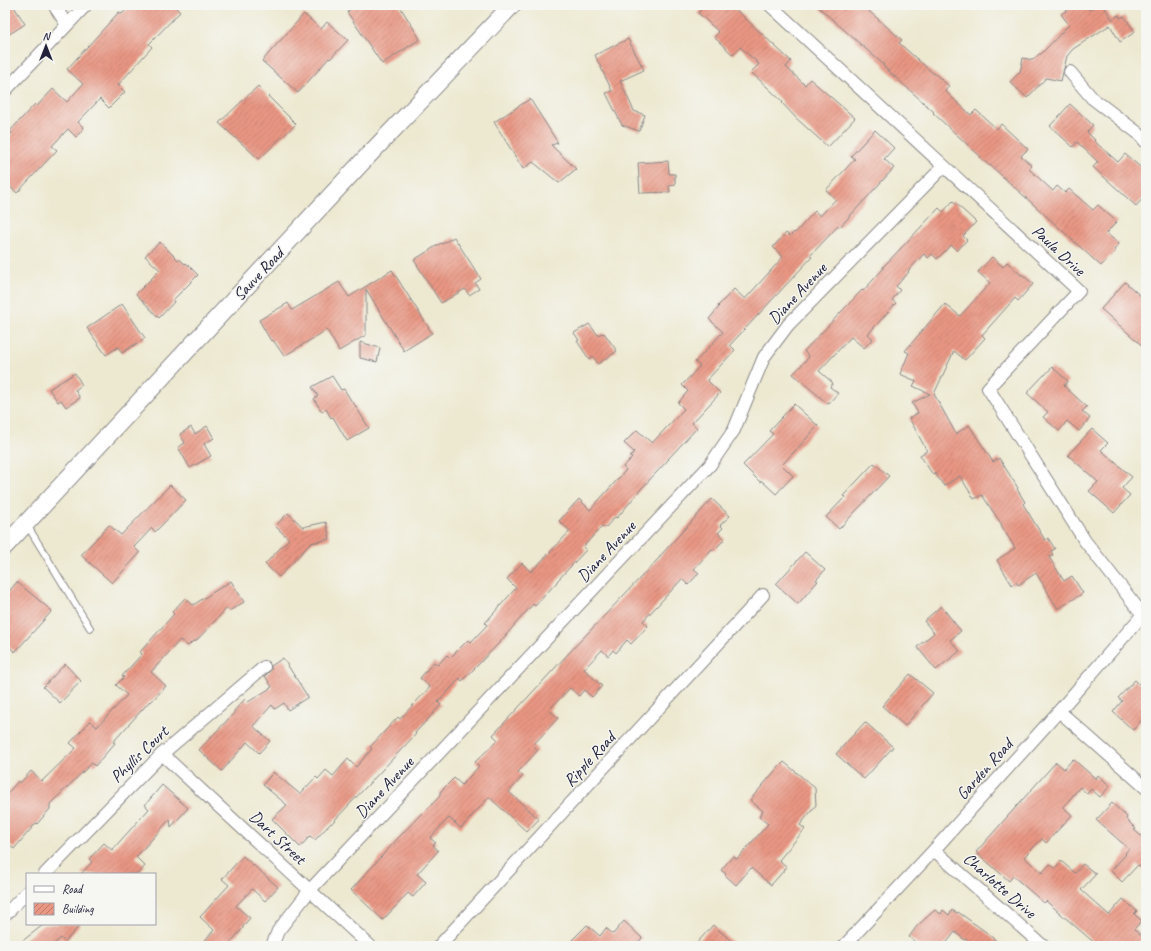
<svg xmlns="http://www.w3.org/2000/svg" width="1151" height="951" viewBox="0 0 1151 951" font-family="Caveat,sans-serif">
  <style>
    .building { fill: url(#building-hatch) }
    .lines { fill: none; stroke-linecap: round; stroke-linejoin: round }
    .lane-casing { stroke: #888686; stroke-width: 8 }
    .street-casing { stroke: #888686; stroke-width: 14 }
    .secondary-casing { stroke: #888686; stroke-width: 19 }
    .lane { stroke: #fff; stroke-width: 6 }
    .street { stroke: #fff; stroke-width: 12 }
    .secondary { stroke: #fff; stroke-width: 17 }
    .labels { text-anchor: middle; stroke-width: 3; stroke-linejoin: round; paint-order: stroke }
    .street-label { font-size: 17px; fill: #22223b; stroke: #f6f6f2 }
  </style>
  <defs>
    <pattern id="building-hatch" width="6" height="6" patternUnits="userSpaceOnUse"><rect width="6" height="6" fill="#e99683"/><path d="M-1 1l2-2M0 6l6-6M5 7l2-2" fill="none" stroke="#bc7a6c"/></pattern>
  </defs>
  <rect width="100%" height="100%" fill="#f6f6f2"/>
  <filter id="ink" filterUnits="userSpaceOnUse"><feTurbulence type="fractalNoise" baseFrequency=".025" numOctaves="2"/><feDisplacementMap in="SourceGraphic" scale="8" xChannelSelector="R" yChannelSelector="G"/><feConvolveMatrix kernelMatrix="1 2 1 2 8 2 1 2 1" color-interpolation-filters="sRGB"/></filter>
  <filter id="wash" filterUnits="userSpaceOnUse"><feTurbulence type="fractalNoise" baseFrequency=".012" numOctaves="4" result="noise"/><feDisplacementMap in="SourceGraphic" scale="16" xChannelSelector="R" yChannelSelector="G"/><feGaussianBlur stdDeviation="0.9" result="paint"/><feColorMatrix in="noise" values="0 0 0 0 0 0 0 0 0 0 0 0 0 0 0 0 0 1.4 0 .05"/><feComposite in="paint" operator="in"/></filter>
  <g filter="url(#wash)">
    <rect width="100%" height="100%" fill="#ede9d1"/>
    <g id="blocks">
      <path class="building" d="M5 5H13L25 24 5 37Z
        M130 5H173L180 12 149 44 152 47 118 85 125 92 109 108 100 99 78 122 84 128 76 137 68 129 52 146 57 150 17 193 5 182V140L12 133 10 131 35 104 37 106 53 89 67 102 83 84 67 69 119 12 122 14Z
        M356 5H399L420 39 382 64 347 12Z
        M705 5H731L791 61 786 67 805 85 810 79 855 118 828 147 796 118 782 103 783 102 751 72 759 64 740 47 733 55 714 37 719 32 698 13Z
        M816 5H862L902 40 899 43 934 74V73L949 86 945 91 971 115 976 110 997 129 1001 124 1028 149 1021 156 1032 166 1029 169 1053 191 1057 186 1065 193 1069 189 1093 210 1098 205 1117 222 1106 233 1119 244 1114 250 1115 251 1101 266 990 165V166L980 158 981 157 933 113 934 112 883 66 884 65Z
        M1075 5H1086L1089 10 1097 5H1103L1112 19 1119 15 1120 18 1124 16 1135 32 1120 42 1110 25 1073 49 1067 56 1061 81 1046 78 1027 98 1010 82 1020 72 1023 58 1033 60 1039 54H1041L1069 25 1061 14Z
        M304 14 321 29 327 22 348 40 330 59 329 58 298 93 262 61Z
        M628 39 644 70 620 81 634 111 645 115 639 131 622 125 606 93 612 91 595 55Z
        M258 86 296 124 259 159 219 123Z
        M530 99 558 143 551 145 576 169 559 183 533 162 523 169 494 122Z
        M1070 104 1093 125 1087 132 1095 140 1094 141 1118 162 1125 154 1146 172V195L1136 206 1093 167 1098 162 1077 142 1073 147 1050 126Z
        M875 130 894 148 884 159 894 168 839 228 838 226 810 256 812 257 730 345 735 350 707 380 720 393 692 423 697 428 668 459H669L641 489 617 518 615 517 605 528 602 526 583 547 586 550 557 581V582L535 606 533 604 499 643 474 669 462 681 460 678 438 702 441 705 415 733 416 734 331 824V823L315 840 310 836 300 847 272 819 287 805 263 785 273 772 300 794 316 777 318 779 326 770 333 776 348 759 356 767 372 749 370 747 398 717 400 719 430 687 420 678 434 662 438 665 447 655 450 658 468 640 471 642 487 625 485 623 516 588 507 579 522 563 531 572 570 531 559 521 579 499 590 510 626 470 623 467 632 458 630 457 634 452 624 443 637 430 652 443 684 409 678 403 688 391 682 385 700 366 695 362 723 332 709 319 719 307 718 306 734 289 745 299 783 257 773 247 786 233 790 236 794 232 795 233 815 211 820 216 836 199 826 190 855 159 851 156Z
        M668 161 669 174H675V185L669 186 670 192 640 193 638 163Z
        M953 201 976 222 963 236 967 240 957 251 951 245 937 259 932 254 928 258 924 254 908 271 909 272 896 286 900 290 892 300 896 303 868 334 873 339 864 348 851 337 819 371 833 383 830 387 838 393 828 404 793 374 809 357 804 351 862 290 863 291 883 269V267L939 208 943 212Z
        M454 237 481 279 475 283 479 289 469 295 465 289 441 303 414 260 441 243 442 244Z
        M160 242 178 260 179 259 185 264 186 263 198 275 173 300 174 302 159 318 136 294 160 270 145 256Z
        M992 257 1003 267 1007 262 1021 275H1023L1033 284 1018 301 1015 298 982 335 985 338 965 360 954 351 934 394 956 434 969 425 993 462 999 458 1018 488 1017 489 1025 502 1023 504 1045 540 1048 538 1055 549 1051 551 1053 555 1049 557 1064 581 1072 576 1083 593 1058 609 1036 573 1018 585 1016 582 1012 585 997 560 1015 548 1001 525H1002L982 495 974 499 960 476 944 486 935 473 933 475 920 455 927 451 909 418 918 413 912 403 930 394 913 386 916 381 900 374 909 353 905 351 945 304 960 316 990 283 978 272Z
        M392 270 432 333 404 351 366 289V335L339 351 327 330 284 356 273 340 271 341 259 320 288 303 292 310 339 282 349 297Z
        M1125 282 1146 301V349L1101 309Z
        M122 304 145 338 122 353 118 347 106 355 87 328Z
        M589 324 598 335 602 333 603 334 604 333 617 351 598 364 593 356 589 359 577 341 579 340 574 333Z
        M360 342 380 348 377 362 360 358Z
        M1052 367 1068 381 1064 386 1087 407 1082 411 1090 418 1079 431 1067 421 1059 431 1043 417 1048 412 1027 393 1044 375H1045Z
        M75 373 82 385 75 390 80 398 66 407 61 400 58 402 49 389Z
        M332 376 341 390 344 389 352 402H353L369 428 347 441 333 417 331 418 326 409 322 412 314 399 318 396 312 387Z
        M794 404 818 426 782 465 793 476 776 494 762 481 760 482 743 465 773 434 769 431Z
        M207 426 214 438 204 444 211 456 190 468 178 447 185 443 180 434 191 427 195 434Z
        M1092 429 1108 443 1101 450 1132 477 1122 488 1130 495 1114 513 1089 491 1098 482 1068 455Z
        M874 463 889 476 839 529 826 517 845 497 843 496Z
        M170 485 186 500 155 532 152 528 134 547 140 553 112 583 81 555 109 525 121 535Z
        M712 499 730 516 720 525 723 528 718 533 725 539 714 550 712 549 694 569 699 573 688 585 682 579 643 621 648 626 631 644 627 640 616 653 613 650 608 656 602 650 584 669 602 686 592 697 584 690 579 696 570 688 549 710 558 718 533 745 538 750 518 772 523 776 509 792 539 819 527 832 489 797 461 828 449 818 430 838 436 843 433 845 438 851 417 874 426 882 413 897 408 893 383 920 351 890 400 836 422 813 423 814 440 796V792L454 778 462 785 479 766 475 762 498 740 493 735 567 655 660 557V556Z
        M288 513 303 527 326 522 330 539 311 543 279 577 265 564 289 539 275 526Z
        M805 552 825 570 816 580 818 581 798 604 776 584Z
        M231 581 244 602 229 611 227 608 195 642 194 640 188 646 180 640 151 672 166 686 151 702 150 701 113 742 115 743 95 766 92 763 50 804V809L37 824 36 823 14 849 5 841V796L18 781 20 783 31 771 42 781 76 748 70 743 90 721 97 727 127 695 116 685 124 677 122 676 142 654 140 652 174 614 172 612 185 598 193 605Z
        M17 582 52 611 15 652 5 643V596Z
        M941 606 961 631 950 640 960 651 936 670 917 647 934 633 924 621Z
        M283 658 308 697 288 710 284 703 275 709 272 705 253 726 270 741 259 753 247 742 222 771 199 750 234 713V711L245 699 248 702 272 687 265 676 271 670V666Z
        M65 664 81 681 60 703 43 687Z
        M910 674 933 693 905 726 882 706Z
        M1146 676V715L1133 730 1113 712 1122 701 1118 698 1135 680 1139 684Z
        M865 722 893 747 864 779 836 754Z
        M1073 759 1096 779 1098 775 1110 786 1100 797 1091 789 1087 794 1080 787 1063 807 1072 815 1046 843 1042 839 1024 857 1042 873 1050 864 1055 868 1061 861 1075 873 1083 864 1096 874 1081 890 1109 915 1123 899 1137 911 1134 914 1142 921 1134 929 1146 940V946H1098L1046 901 1044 903 1013 876 1009 881 976 852 1056 762 1064 769Z
        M784 762 815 788 816 805 800 825 805 829 779 860 787 867 771 885 751 868 736 885 725 875 726 874 721 870 733 856 737 859 768 824 759 817 763 811 750 800 780 765V766Z
        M162 785 188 808 171 827 170 819 136 857 145 866 138 874H81L92 862 89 859 104 843 112 850 149 809 145 805Z
        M1112 803 1127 817 1126 819 1136 829 1134 830 1146 840V872L1138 865 1122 882 1111 871 1126 854 1125 853 1129 849 1096 820Z
        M243 856 278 887 265 901 252 889 236 906 250 918 243 926V928L227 946H200L214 930 200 917 229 885 222 879Z
        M935 910 941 914 943 910 949 915 952 910 957 913 958 912 986 932 1002 946H974L966 939 965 940 955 932 944 946H920L909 937 917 926Z
        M624 921 642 938 634 946H566L587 925 600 936 606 928 613 934Z
        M54 924H81L65 942 61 938 51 946H16L43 925Z
        M713 925 737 946H694Z"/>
    </g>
  </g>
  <g filter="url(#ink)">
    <use href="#blocks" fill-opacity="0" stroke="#888686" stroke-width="1"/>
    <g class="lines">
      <defs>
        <path id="lane" d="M27 525 90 628"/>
        <path id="street" d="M54 5 67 25
          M770 5 1079 291 988 388 1085 541 1143 615
          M1070 72 1092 98 1138 133 1146 142
          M5 91 86 5
          M1059 711 1146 788
          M162 754 370 946
          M934 850 1043 946
          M45 874 162 754 264 667
          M7 913 27 892
          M272 946 278 931 310 890 710 465 734 430 764 357 788 325 944 166
          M439 946 763 595
          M844 946 934 850 1059 711 1146 611"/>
        <path id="secondary" d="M5 546 365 159 512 5"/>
      </defs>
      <use href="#lane" class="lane-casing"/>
      <use href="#street" class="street-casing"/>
      <use href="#secondary" class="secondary-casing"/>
      <use href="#lane" class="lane"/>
      <use href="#street" class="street"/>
      <use href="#secondary" class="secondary"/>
    </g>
  </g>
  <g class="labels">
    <g class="street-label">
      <text transform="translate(1059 250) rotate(43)" y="6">Paula Drive</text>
      <text transform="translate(258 274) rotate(-47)" y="6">Sauve Road</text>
      <text transform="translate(797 293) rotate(-47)" y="6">Diane Avenue</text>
      <text transform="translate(606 551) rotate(-47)" y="6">Diane Avenue</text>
      <text transform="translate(139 754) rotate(-44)" y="6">Phyllis Court</text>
      <text transform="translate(589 759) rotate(-47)" y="6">Ripple Road</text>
      <text transform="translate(984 769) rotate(-48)" y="6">Garden Road</text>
      <text transform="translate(384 787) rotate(-47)" y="6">Diane Avenue</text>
      <text transform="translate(278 837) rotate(43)" y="6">Dart Street</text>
      <text transform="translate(1000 885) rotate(41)" y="6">Charlotte Drive</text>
    </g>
  </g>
  <rect width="1151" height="951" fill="none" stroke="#f6f6f2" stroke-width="20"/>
  <rect x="26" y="873" width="130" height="52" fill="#f6f6f2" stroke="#a1a1a9"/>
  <rect x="34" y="886" width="20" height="6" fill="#ffffff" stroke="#a1a1a9"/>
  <text x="62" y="893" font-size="12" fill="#22223b">Road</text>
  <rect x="34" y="903" width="20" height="12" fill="url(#building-hatch)" stroke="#a1a1a9"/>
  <text x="62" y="913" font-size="12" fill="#22223b">Building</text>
  <g transform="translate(46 46)" stroke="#f6f6f2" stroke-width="3" paint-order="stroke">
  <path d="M0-3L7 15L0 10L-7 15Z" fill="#22223b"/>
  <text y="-6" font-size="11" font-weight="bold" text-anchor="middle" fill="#22223b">N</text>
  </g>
</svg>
